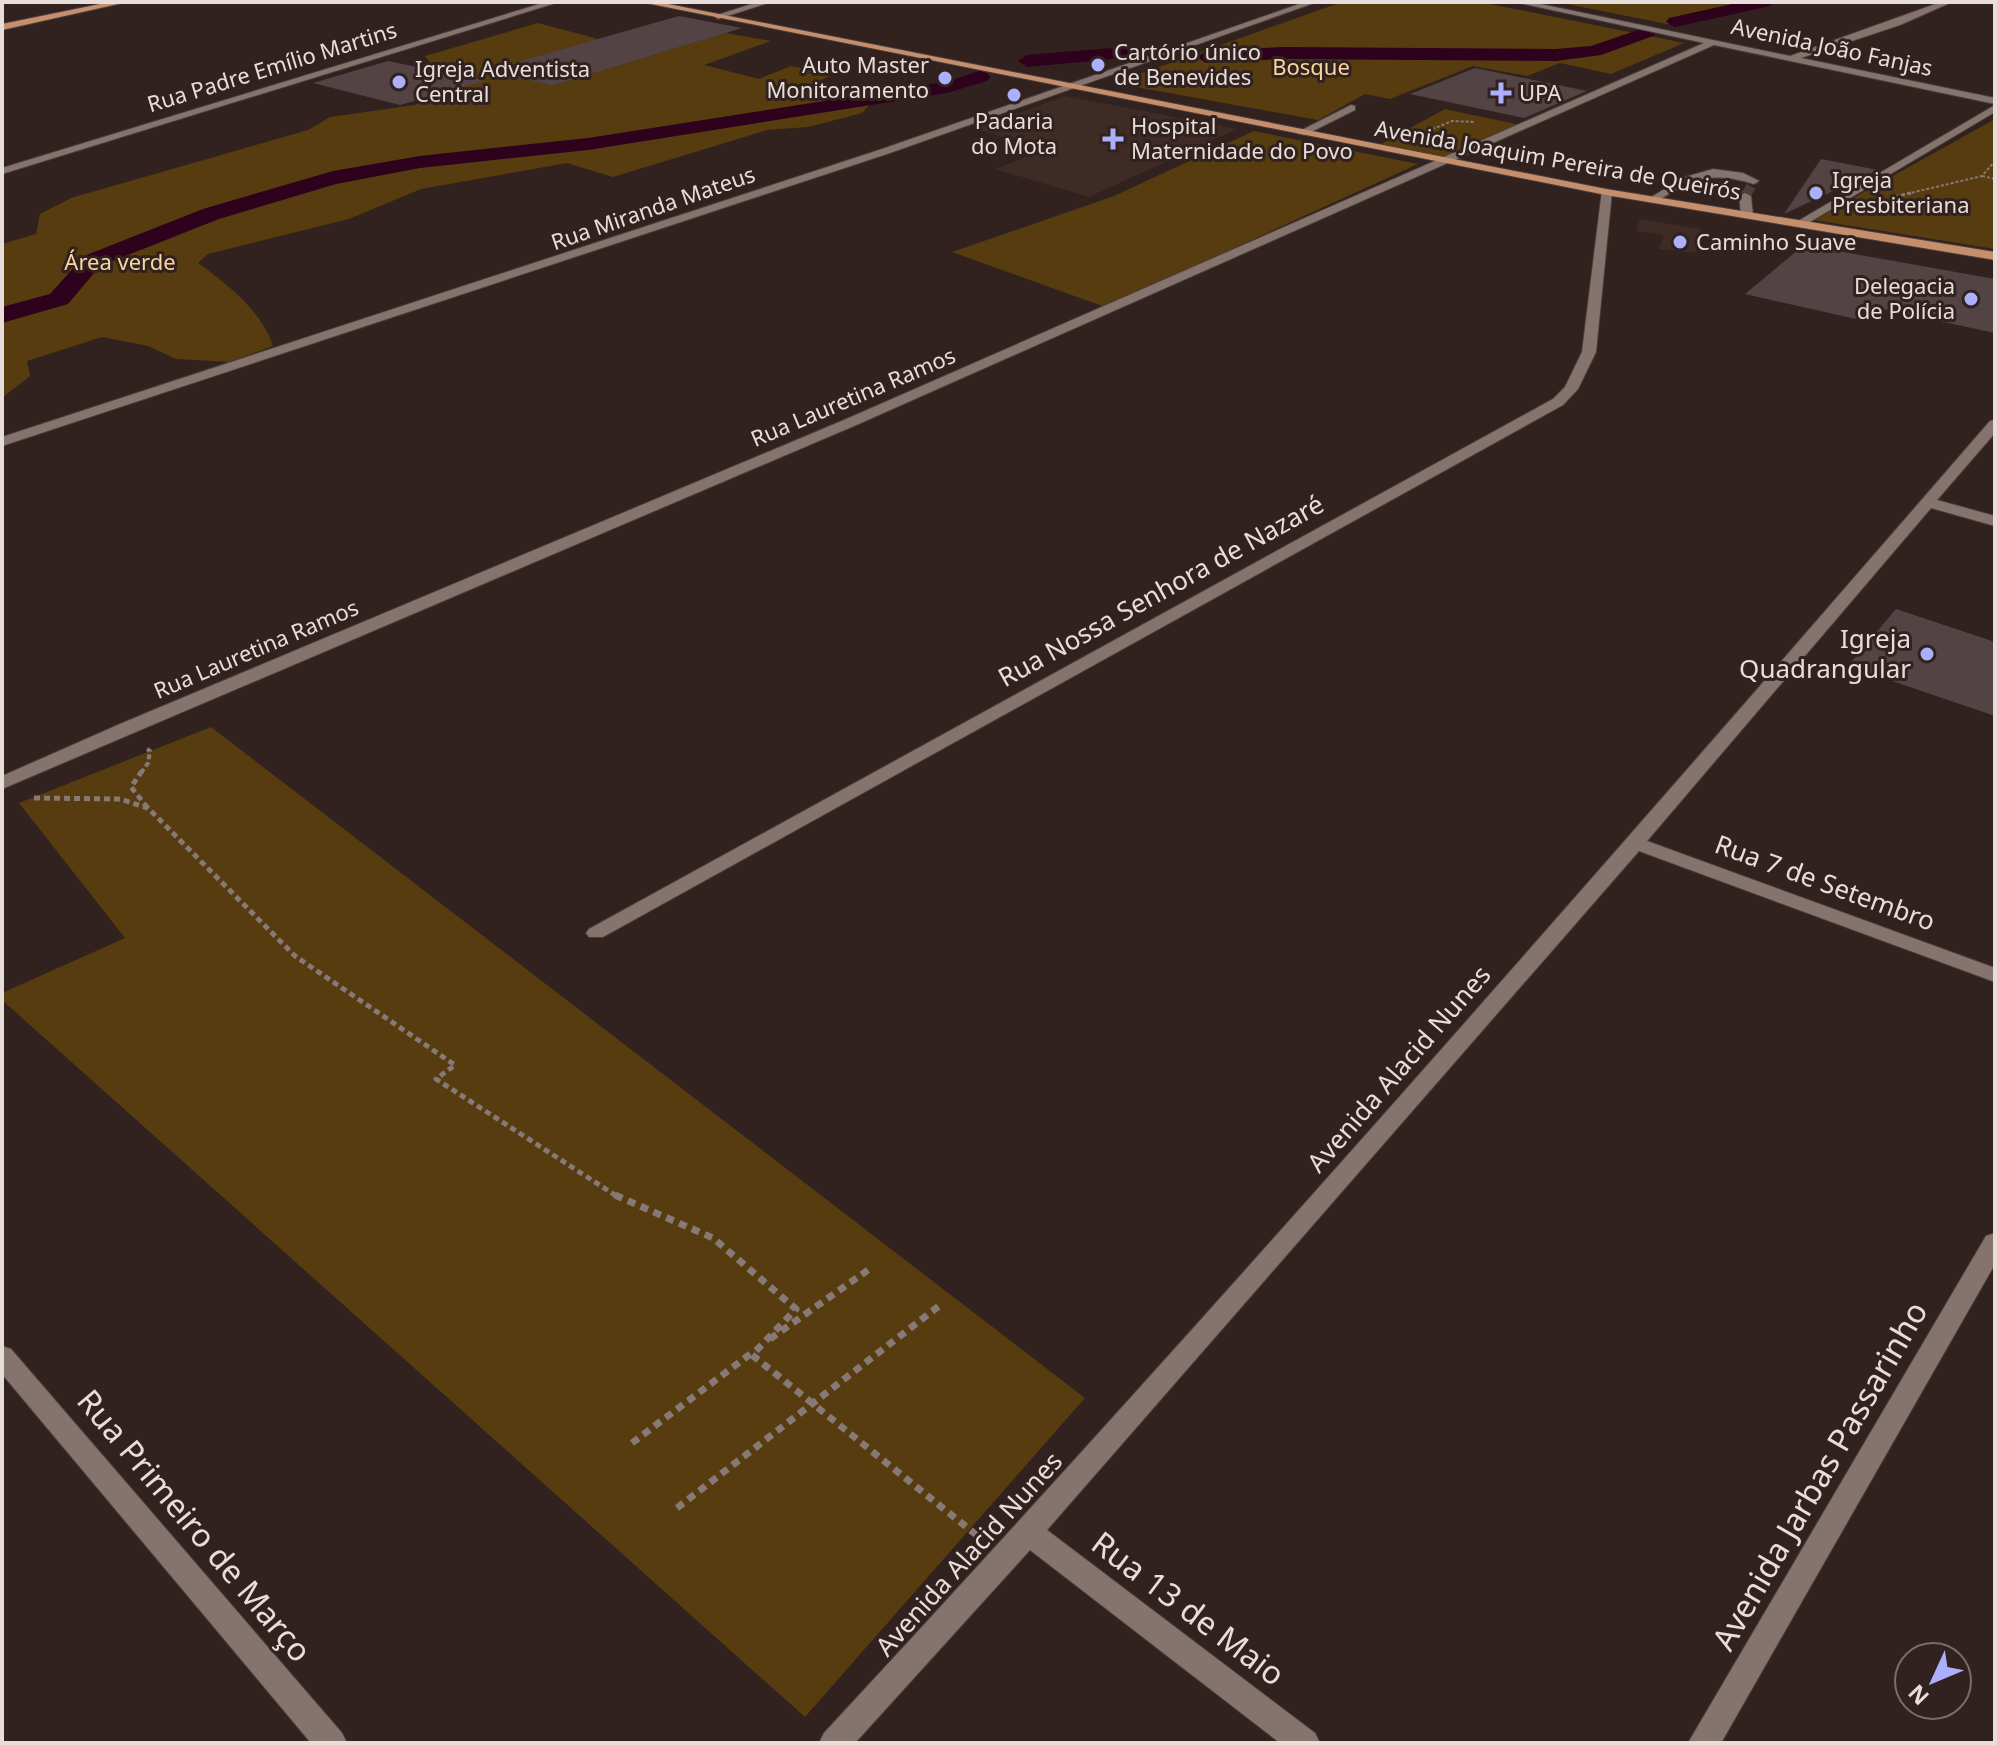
<svg xmlns="http://www.w3.org/2000/svg" width="1997" height="1745" viewBox="0 0 1997 1745" font-family="'Noto Sans',sans-serif">
  <style>
    .built { fill: #3f2b26 }
    .green { fill: #563c0f }
    .lines { fill: none; stroke-linecap: round; stroke-linejoin: round }
    .canal { fill: #2e011c; fill-rule: evenodd }
    .building { fill: #544345 }
    .minor-tunnel-far1 { stroke: #4c3e3b; stroke-width: 10; stroke-dasharray: 10 5; stroke-linecap: butt }
    .minor-tunnel { stroke: #4c3e3b; stroke-width: 13; stroke-dasharray: 13 6; stroke-linecap: butt }
    .minor-casing { stroke: #4a3e3b; stroke-width: 2 }
    .major-casing { stroke: #4a3e3b; stroke-width: 2 }
    .path-far4 { stroke: #867976; stroke-width: 2; stroke-dasharray: 3 2; stroke-linecap: butt }
    .path-far3 { stroke: #867976; stroke-width: 3; stroke-dasharray: 4 3; stroke-linecap: butt }
    .path-far2 { stroke: #867976; stroke-width: 4; stroke-dasharray: 5 3; stroke-linecap: butt }
    .path-far1 { stroke: #867976; stroke-width: 5; stroke-dasharray: 6 4; stroke-linecap: butt }
    .path { stroke: #867976; stroke-width: 7; stroke-dasharray: 8 6; stroke-linecap: butt }
    .minor { fill: #85736e; fill-rule: evenodd }
    .major { fill: #c58f6d; fill-rule: evenodd }
    .poi-dot { fill: #acaffb; stroke: #31221f; stroke-width: 3 }
    .labels { text-anchor: middle; stroke-width: 6; stroke-linejoin: round; paint-order: stroke }
    .far-street-label { font-size: 22px; fill: #e7ddda; stroke: #31221f }
    .far-poi-label { font-size: 22px; fill: #e7ddda; stroke: #31221f; text-anchor: start }
    .far-park-label { font-size: 22px; fill: #f9d5a0; stroke: #31221f }
    .street-label { font-size: 26px; fill: #e7ddda; stroke: #31221f }
    .poi-label { font-size: 26px; fill: #e7ddda; stroke: #31221f; text-anchor: end }
    .near-street-label { font-size: 32px; fill: #e7ddda; stroke: #31221f }
  </style>
  <rect width="100%" height="100%" fill="#31221f"/>
  <path class="built" d="M1065 96 1237 129 1089 197 995 169 1047 149 975 129Z
    M1640 219 1701 229 1695 253 1659 249 1664 235 1636 231Z"/>
  <path class="green" d="M1342 2H1480L1684 43 1611 74 1560 63 1527 76 1473 66 1390 99 1365 94 1318 120 1114 83Z
    M1557 2H1780L1710 15 1694 22 1667 24Z
    M538 23 598 39 491 70 552 86 725 33 771 41 704 65 759 79 791 66 812 70 808 73 830 76 791 93 838 104 874 100 862 113 808 127 767 130 613 177 567 163 421 189 349 219 208 254 198 263C226 283 262 311 273 346L229 362 176 359 148 346 102 337 27 361 30 376 2 398V244L36 234 40 214 71 198 308 130 330 117 415 105 446 92 458 71 433 66 425 56Z
    M1445 109 1520 125 1449 159 1379 145Z
    M1995 119V249L1814 220Z
    M1254 131 1418 164 1105 307 952 252 1114 196Z
    M211 727 1085 1398 805 1717 2 1000V993L125 938 19 803Z"/>
  <g class="lines">
    <path class="canal" d="M1741 2H1773L1770 6 1675 27 1666 22 1669 18Z
      M1647 27 1653 28 1656 32 1653 36 1601 55 1556 61 1283 59 1206 63 1197 57 1206 51 1283 47 1556 49 1591 46Z
      M1137 46 1144 48 1146 52 1144 56 1027 67 1018 61 1027 55Z
      M980 71 987 73 990 77 987 81 947 93 588 150 420 168 336 184 219 219 100 266 68 304 2 323V307L50 294 84 256 203 209 333 171 420 156 588 138 945 82Z"/>
  </g>
  <path class="building" d="M679 16 742 28 552 86 489 70Z
    M388 61 485 81 400 105 313 83Z
    M1475 68 1587 91 1524 118 1410 94Z
    M1821 159 1878 170 1784 214Z
    M1804 245 1995 279V333L1869 306 1856 319 1745 294Z
    M1896 609 1995 642V716L1848 666Z"/>
  <g class="lines">
    <path class="minor-tunnel-far1" d="M1746 195 1754 181"/>
    <path class="minor-tunnel" d="M1745 196 1747 193"/>
    <defs>
      <path id="minor" d="M546 2H559L2 174V168Z
        M758 2H771L718 19 714 16Z
        M1305 2H1317L887 154 2 446V437L879 150Z
        M1515 2H1531L1790 56 1941 2H1952L1900 25 1801 58 1995 98V104L1714 45 854 426 2 789V776L120 724 844 420 1704 43Z
        M1351 105 1355 106V110L1305 135 1296 133Z
        M1995 105V112L1803 226 1793 224Z
        M1713 169 1743 173 1759 181 1754 184C1710 171 1694 178 1656 202L1646 200 1685 177Z
        M1602 190 1612 192 1596 352 1578 389 1563 405 603 937H589L586 933 589 929 1553 399 1565 387 1582 352Z
        M1745 193 1751 196 1753 215 1747 218 1741 215 1739 196Z
        M1995 420V433L1937 500 1995 516V526L1931 508 1647 841 1995 968V982L1639 851 1047 1530 1315 1733 1320 1743H1280L1030 1550 855 1743H819L824 1733C1222 1304 1607 863 1990 421Z
        M1995 1233V1264L1721 1743H1688L1986 1236Z
        M2 1346 11 1349 342 1733 347 1743H311L2 1374Z"/>
      <path id="major" d="M110 2H127L2 30V24Z
        M641 2H658L1606 189 1995 252V260L1606 195Z"/>
    </defs>
    <use href="#minor" class="minor-casing"/>
    <use href="#major" class="major-casing"/>
    <path class="path-far4" d="M1423 133 1452 121 1474 122
      M1982 176 1995 179
      M1902 195 1982 176 1995 161"/>
    <path class="path-far3" d="M1894 197 1911 193"/>
    <path class="path-far2" d="M141 773 148 763 150 751 147 749"/>
    <path class="path-far1" d="M142 771 131 787 147 807
      M34 798 120 799 148 808 295 956 455 1065 436 1079 618 1197"/>
    <path class="path" d="M615 1195 713 1238 796 1309 752 1355 979 1537
      M770 1339 868 1270
      M632 1443 753 1352
      M677 1508 939 1306"/>
    <use href="#minor" class="minor"/>
    <use href="#major" class="major"/>
  </g>
  <g class="poi-dot">
    <circle cx="1098" cy="65" r="8"/>
    <circle cx="945" cy="78" r="8"/>
    <circle cx="399" cy="82" r="8"/>
    <path d="M1497 81h8v8h8v8h-8v8h-8v-8h-8v-8h8z"/>
    <circle cx="1014" cy="95" r="8"/>
    <path d="M1109 127h8v8h8v8h-8v8h-8v-8h-8v-8h8z"/>
    <circle cx="1816" cy="193" r="8"/>
    <circle cx="1680" cy="242" r="8"/>
    <circle cx="1971" cy="299" r="8"/>
    <circle cx="1927" cy="654" r="8"/>
  </g>
  <g class="labels">
    <g class="far-street-label">
      <text transform="translate(1832 47) rotate(12)" y="8">Avenida João Fanjas</text>
      <text transform="translate(272 67) rotate(-17)" y="8">Rua Padre Emílio Martins</text>
      <text transform="translate(1558 160) rotate(10)" y="8">Avenida Joaquim Pereira de Queirós</text>
      <text transform="translate(653 208) rotate(-19)" y="8">Rua Miranda Mateus</text>
      <text transform="translate(853 397) rotate(-23)" y="8">Rua Lauretina Ramos</text>
      <text transform="translate(256 649) rotate(-23)" y="8">Rua Lauretina Ramos</text>
    </g>
    <g class="far-poi-label">
      <text x="1114" y="60">Cartório único<tspan x="1114" dy="25">de Benevides</tspan></text>
      <text x="929" y="73" text-anchor="end">Auto Master<tspan x="929" dy="25">Monitoramento</tspan></text>
      <text x="415" y="77">Igreja Adventista<tspan x="415" dy="25">Central</tspan></text>
      <text x="1519" y="101">UPA</text>
      <text x="1014" y="129" text-anchor="middle">Padaria<tspan x="1014" dy="25">do Mota</tspan></text>
      <text x="1131" y="134">Hospital<tspan x="1131" dy="25">Maternidade do Povo</tspan></text>
      <text x="1832" y="188">Igreja<tspan x="1832" dy="25">Presbiteriana</tspan></text>
      <text x="1696" y="250">Caminho Suave</text>
      <text x="1955" y="294" text-anchor="end">Delegacia<tspan x="1955" dy="25">de Polícia</tspan></text>
    </g>
    <g class="far-park-label">
      <text x="1311" y="75">Bosque</text>
      <text x="120" y="270">Área verde</text>
    </g>
    <g class="street-label">
      <text transform="translate(1161 591) rotate(-29)" y="9">Rua Nossa Senhora de Nazaré</text>
      <text transform="translate(1825 883) rotate(20)" y="9">Rua 7 de Setembro</text>
      <text transform="translate(1399 1069) rotate(-49)" y="9">Avenida Alacid Nunes</text>
      <text transform="translate(969 1554) rotate(-48)" y="9">Avenida Alacid Nunes</text>
    </g>
    <g class="poi-label">
      <text x="1911" y="648">Igreja<tspan x="1911" dy="30">Quadrangular</tspan></text>
    </g>
    <g class="near-street-label">
      <text transform="translate(1820 1476) rotate(-60)" y="11">Avenida Jarbas Passarinho</text>
      <text transform="translate(194 1526) rotate(50)" y="11">Rua Primeiro de Março</text>
      <text transform="translate(1188 1609) rotate(37)" y="11">Rua 13 de Maio</text>
    </g>
  </g>
  <rect width="1997" height="1745" fill="none" stroke="#e7ddda" stroke-width="8"/>
  <g transform="translate(1933 1681) rotate(226)"><circle r="38" fill="#31221f" stroke="#7a6d6a" stroke-width="2"/>
  <path d="M0-6L14 30L0 20L-14 30Z" fill="#acaffb"/>
  <text y="-12" font-size="22" font-weight="bold" text-anchor="middle" fill="#e7ddda">N</text>
  </g>
</svg>
